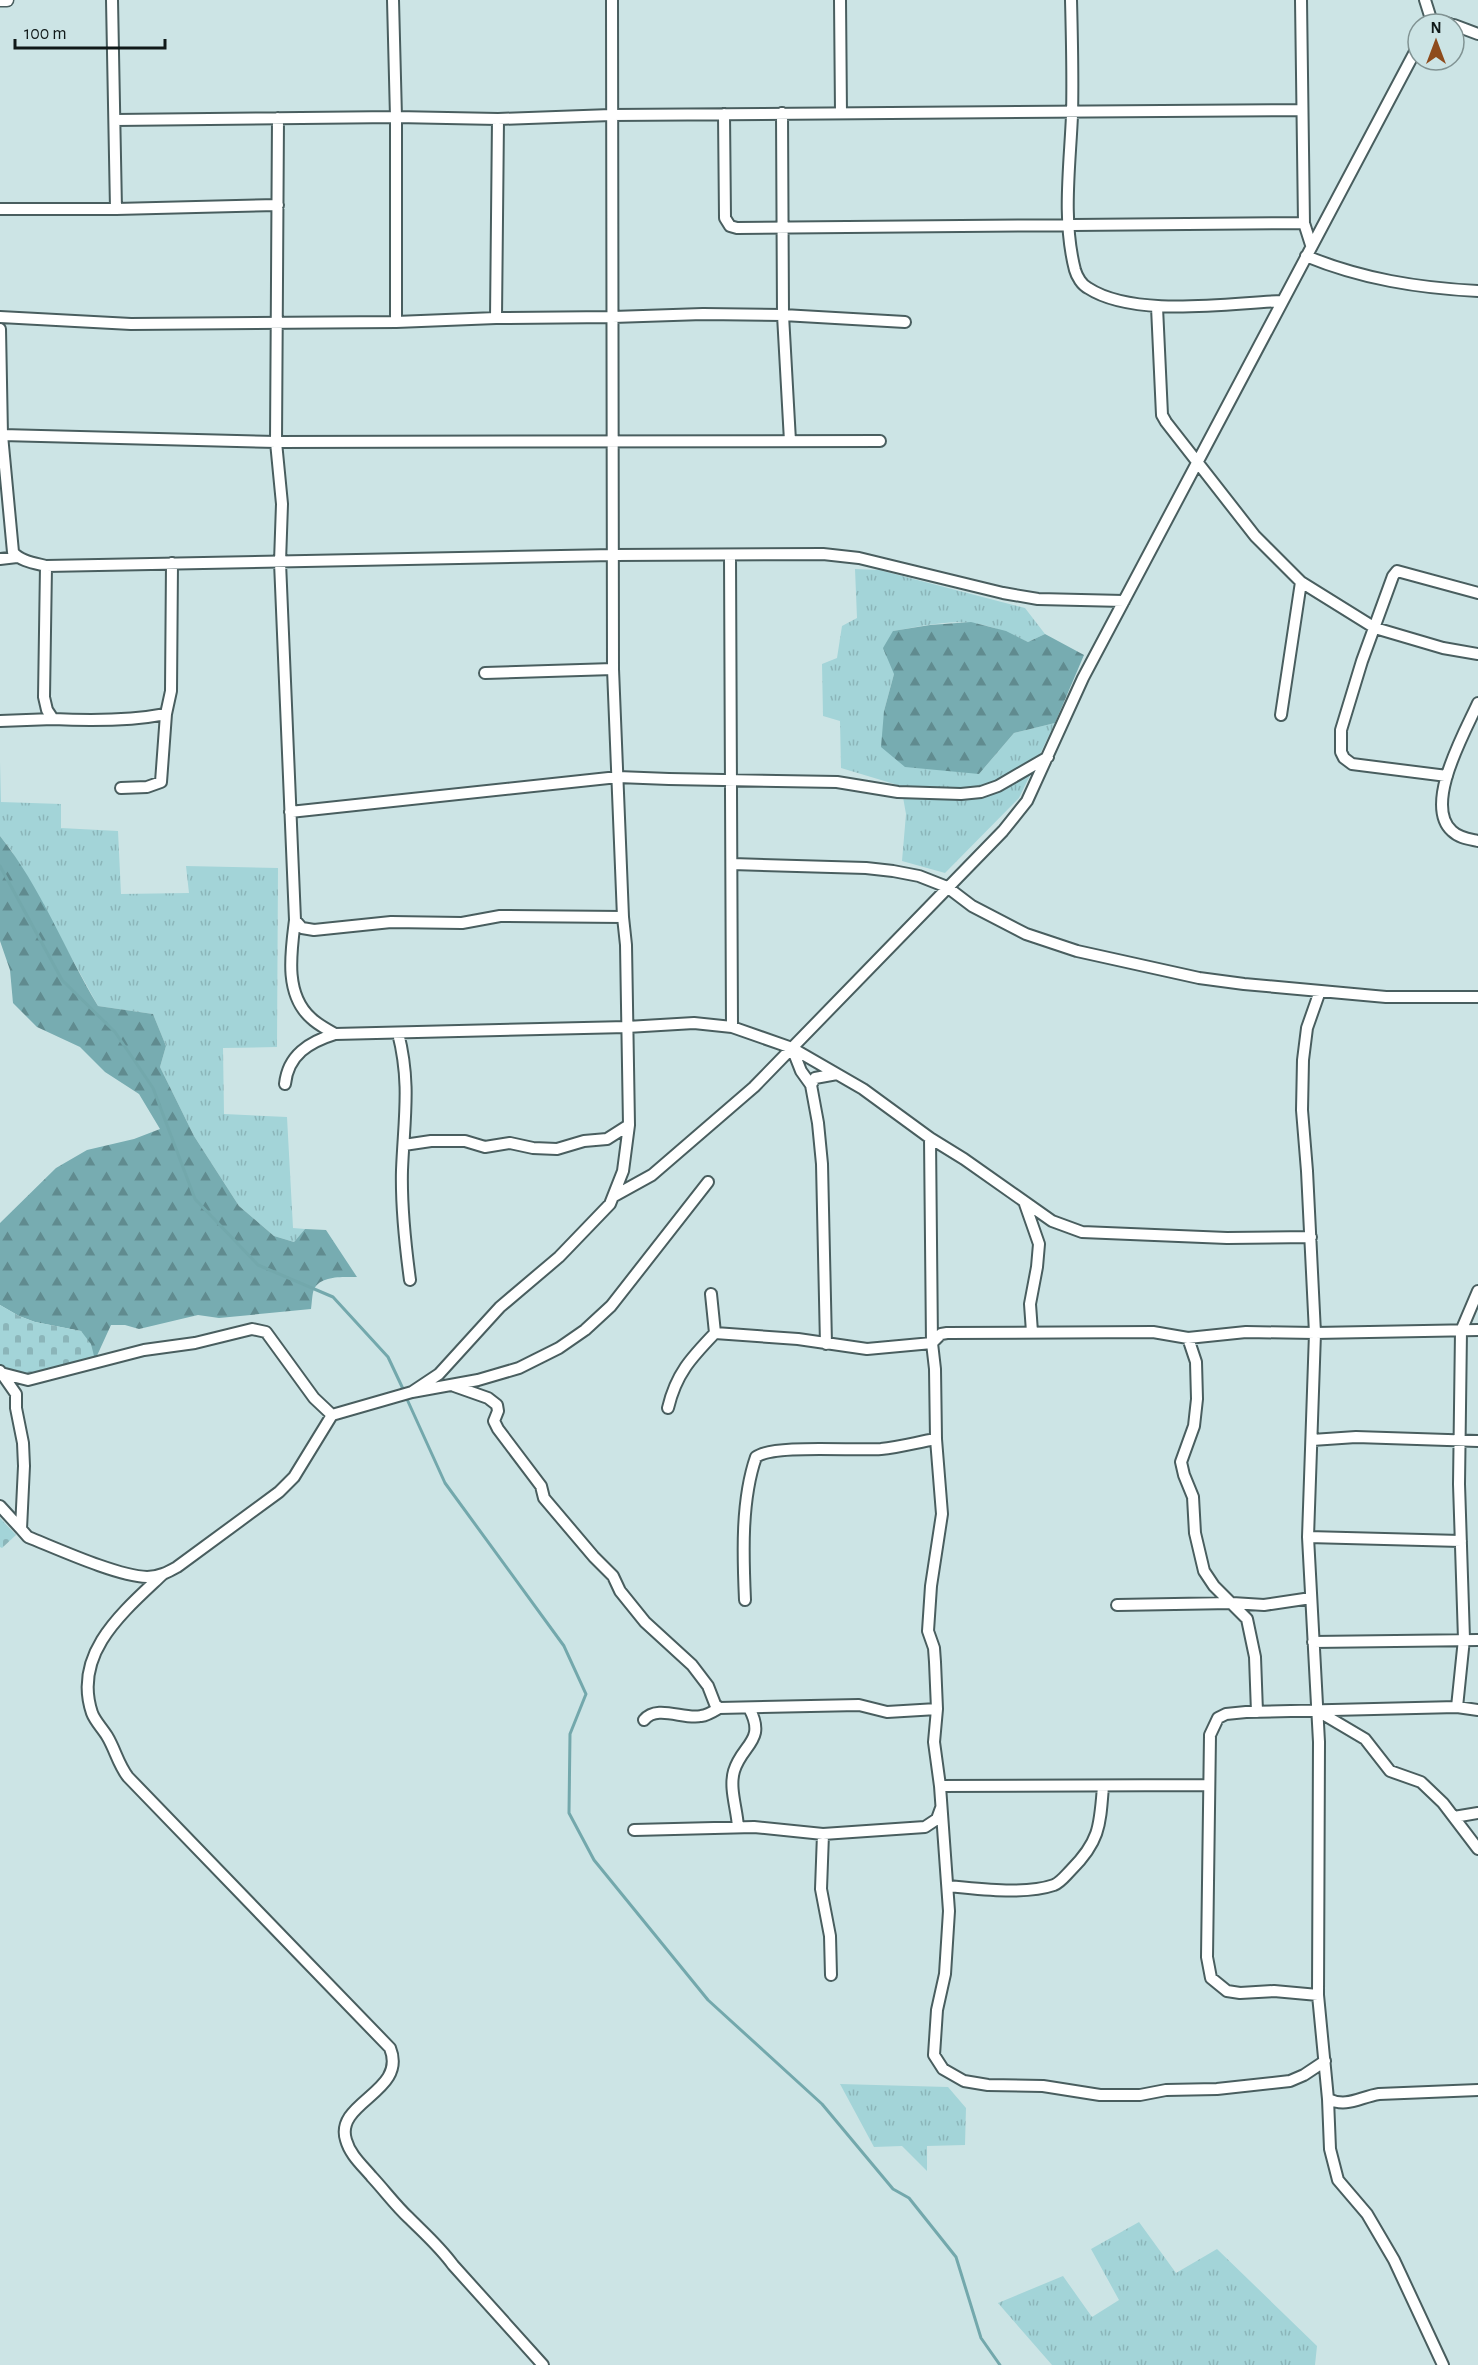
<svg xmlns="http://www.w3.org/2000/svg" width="1478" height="2365" viewBox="0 0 1478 2365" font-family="'Alegreya Sans',sans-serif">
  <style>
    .grass { fill: url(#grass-tufts) }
    .forest { fill: url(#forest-firs) }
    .cemetery { fill: url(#cemetery-stones) }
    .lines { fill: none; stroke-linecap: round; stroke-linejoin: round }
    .stream { stroke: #73a8ac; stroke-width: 3 }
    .minor-casing { stroke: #495e5f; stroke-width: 14 }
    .tertiary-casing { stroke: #495e5f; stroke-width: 15 }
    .minor { stroke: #fff; stroke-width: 10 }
    .tertiary { stroke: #fff; stroke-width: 12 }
  </style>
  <defs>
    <pattern id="grass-tufts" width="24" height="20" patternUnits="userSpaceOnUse" patternTransform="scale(1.5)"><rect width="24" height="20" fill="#a3d4d8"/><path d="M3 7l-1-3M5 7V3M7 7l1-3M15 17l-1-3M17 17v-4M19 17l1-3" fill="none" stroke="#8bb5b9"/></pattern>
    <pattern id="forest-firs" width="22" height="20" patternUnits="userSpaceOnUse" patternTransform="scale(1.5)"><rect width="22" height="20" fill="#77acb1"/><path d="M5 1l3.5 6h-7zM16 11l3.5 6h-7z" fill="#608b8f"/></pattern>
    <pattern id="cemetery-stones" width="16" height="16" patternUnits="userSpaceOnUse" patternTransform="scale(1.5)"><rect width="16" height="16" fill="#a3d4d8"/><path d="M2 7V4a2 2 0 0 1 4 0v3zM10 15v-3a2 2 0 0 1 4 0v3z" fill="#8bb5b9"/></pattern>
  </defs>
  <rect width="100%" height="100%" fill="#cce4e5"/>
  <path class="grass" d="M855 569 879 570 1025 608 1045 634 1028 642C1011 634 991 625 971 623 946 620 918 627 893 631L894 674 884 711 979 774 1014 733 1055 723 1019 798 945 873 902 861 906 814 901 786 841 768 840 721 823 716 822 664 837 658 842 626 857 618Z
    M0 761 1 802 61 804V828L118 831 121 894 189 893 186 866 278 868 277 1047 223 1048 224 1114 287 1117 293 1228 305 1229 294 1242 274 1236 239 1206 194 1136 160 1067 166 1046 153 1014 98 1006 39 899 11 850 0 836Z
    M840 2084 948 2087 966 2108 965 2145 927 2146V2171L902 2146 874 2147Z
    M1139 2222 1176 2273 1217 2249 1317 2346 1315 2365H1052L998 2303 1063 2276 1092 2317 1119 2300 1091 2249Z"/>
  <path class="forest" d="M971 622 1006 631 1028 642 1045 634 1084 655 1055 723 1014 733 979 774 905 767 881 747 884 711 894 674 883 648 893 631 930 625Z
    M0 836C41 887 65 951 98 1006L153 1014 166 1046 160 1067 194 1136 239 1206 274 1236 294 1242 305 1229 326 1230 357 1277C344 1277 321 1275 314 1289 312 1294 312 1303 311 1309L219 1318 198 1315 139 1329 125 1325H111L95 1360 81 1331 35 1322 19 1316 0 1305V1223L56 1168 87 1150 134 1139 160 1129 139 1094 105 1072 80 1047 37 1027 13 1003 10 970 0 941Z"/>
  <path class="cemetery" d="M0 1305 19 1316 35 1322 81 1331 91 1344 95 1360 26 1381 6 1375 0 1364Z
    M0 1518 16 1535 2 1548 0 1547Z"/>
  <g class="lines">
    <path class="stream" d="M0 866 62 980 115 1032 153 1088 195 1199 258 1265 333 1297 388 1357 404 1391
      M406 1397 445 1483 564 1646 586 1694 570 1734 569 1813 594 1860 708 2000 822 2104 893 2189 909 2198 956 2257 981 2338 1000 2365"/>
    <defs>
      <path id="minor" d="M112 0 116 209
        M393 0 396 117V322
        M840 0 841 113
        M1071 0C1072 38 1073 77 1072 115 1070 165 1062 220 1075 270 1077 277 1082 285 1088 288 1134 318 1228 303 1282 301
        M1301 0 1304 223 1311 245
        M1425 0 1431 19 1429 24
        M1431 19 1450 24
        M1454 25 1478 34
        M782 113 783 315 790 441
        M724 114 725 218 730 226 737 228 1304 223
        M278 118 276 442 282 504 280 562 295 920C291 952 284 994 311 1018 318 1025 327 1029 335 1034L627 1027 694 1023 732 1027 792 1048 863 1089 930 1138 964 1159 1052 1221 1082 1232 1227 1238 1311 1237
        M115 120 396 117 498 119 611 115 1302 110
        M0 209H116L278 205
        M1306 256C1362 279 1418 288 1478 291
        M1157 307 1162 415 1166 422 1255 536 1301 582 1375 628 1443 648 1478 654
        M0 317 131 324 396 322 496 318 613 317 703 314 783 315 905 322
        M496 318 498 119
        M0 329 2 435 13 552C20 561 34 563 46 566L614 555 823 554 859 558 1003 593 1038 599 1124 601
        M2 435 276 442 880 441
        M730 555 732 1027
        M0 559 17 557
        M46 566 44 697 47 710 53 719C90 721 129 721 166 714L171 691 172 563
        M485 673 613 669
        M1478 703C1465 732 1423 805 1452 831 1459 838 1469 839 1478 841
        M1281 715 1301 582
        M0 721 53 719
        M1447 776 1352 764 1344 758 1341 752V730L1362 661 1393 576 1397 571 1478 593
        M121 788 147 787 161 782 166 714
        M290 812 618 777 669 779 837 782 898 792 961 794 981 792 998 786 1048 757
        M732 864 866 868 893 871 919 876 947 887 972 906 1026 934 1077 951 1199 978 1244 984 1386 997H1478
        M295 920 302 928 314 930 391 922 462 923 500 916 623 917
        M1320 991 1307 1028 1303 1060 1302 1110 1307 1171 1315 1333 1308 1537 1319 1742 1318 1995 1328 2099 1330 2149 1338 2180 1367 2214 1394 2260 1443 2365
        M398 1033C411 1083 404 1119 402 1170 401 1207 405 1243 410 1280
        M792 1048 801 1071 811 1085 818 1123 822 1164 826 1344
        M285 1084C288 1055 309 1042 335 1034
        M811 1085 815 1078 837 1074
        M930 1138 932 1343 935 1369 936 1439 942 1514 931 1586 928 1631 934 1648 935 1662 937 1709 934 1742 940 1786 949 1911 945 1974 937 2010 934 2055 943 2069 964 2081 988 2085 1043 2086 1100 2095H1140L1166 2090 1217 2089 1290 2081 1304 2075 1325 2061
        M404 1145 431 1141H465L485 1147 510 1143 533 1148 557 1149 584 1141 607 1139 629 1125
        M614 1196 652 1175 754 1087 1003 831 1027 801 1083 678 1418 46
        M1025 1204 1039 1244 1037 1267 1030 1304 1032 1332
        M715 1333 798 1339 867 1349 932 1343 941 1334 947 1333 1153 1332 1188 1338 1246 1332 1315 1333 1478 1330
        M1188 1338 1196 1362 1197 1399 1194 1426 1181 1462 1184 1475 1193 1497 1195 1533 1204 1571 1214 1586 1247 1619 1255 1657 1257 1712
        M0 1371 16 1394V1408L23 1443 24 1466 21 1529 28 1537C58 1549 117 1576 147 1577 159 1577 168 1572 177 1567L279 1492 294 1477 332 1415 412 1392 478 1380 519 1368 559 1348 585 1330 611 1306 708 1182
        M1 1373 28 1380 144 1350 195 1343 252 1329 266 1332 314 1398 332 1415
        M454 1386 488 1398 497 1405 498 1411 494 1421 498 1429 541 1486 544 1498 594 1557 613 1576 620 1591 645 1622 692 1665 708 1686 715 1704 719 1708 859 1705 887 1712 937 1709
        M412 1392 439 1374 500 1307 559 1257 610 1204 623 1171 629 1125 626 945 623 917 613 669 612 0
        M668 1408C676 1374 691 1358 715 1333L711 1294
        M1312 1440 1356 1437 1478 1441
        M0 1506 21 1529
        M1308 1537 1461 1541
        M163 1574C124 1611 72 1653 92 1713 95 1721 102 1728 107 1736 115 1749 118 1764 128 1777L390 2048C408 2092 334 2102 346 2140 350 2155 363 2166 372 2177 385 2191 396 2206 409 2218 425 2234 440 2247 453 2265L543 2365
        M745 1600C743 1555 741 1500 756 1457 773 1444 854 1451 881 1449 900 1447 918 1442 936 1439
        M1117 1605 1232 1603 1264 1605 1311 1598
        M1313 1642 1478 1640
        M1457 1707 1464 1639 1459 1484 1461 1331 1478 1291
        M1316 1710 1365 1739 1390 1771 1421 1782 1443 1803 1478 1849
        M644 1720C657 1704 684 1720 701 1716 708 1715 714 1711 719 1708
        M940 1786 1209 1785
        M1454 1817 1478 1813
        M738 1827C737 1809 729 1788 734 1771 742 1744 767 1741 749 1708
        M634 1830 754 1827 823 1834 925 1827 937 1819 941 1808
        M823 1834 821 1889 830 1936 831 1975
        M948 1886C978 1889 1025 1895 1054 1885 1061 1882 1066 1875 1071 1870 1100 1841 1100 1825 1103 1786
        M1318 1995 1274 1991 1240 1993 1227 1991 1211 1978 1207 1957 1210 1735 1218 1718 1226 1714 1246 1712 1457 1707 1478 1710
        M1328 2099C1347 2108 1360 2097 1379 2094L1478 2090"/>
      <path id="tertiary" d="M0 0H7"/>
    </defs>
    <use href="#minor" class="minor-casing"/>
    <use href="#tertiary" class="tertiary-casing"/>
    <use href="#minor" class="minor"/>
    <use href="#tertiary" class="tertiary"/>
  </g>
  <g transform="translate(1436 42)"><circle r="28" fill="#cce4e5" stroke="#819393" stroke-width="1.5"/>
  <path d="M0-4.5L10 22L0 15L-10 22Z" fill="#8e4b1c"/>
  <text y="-9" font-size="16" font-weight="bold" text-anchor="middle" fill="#101919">N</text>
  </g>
  <path d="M15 39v9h150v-9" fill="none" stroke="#101919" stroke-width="3"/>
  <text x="24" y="39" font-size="18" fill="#101919" stroke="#cce4e5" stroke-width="4.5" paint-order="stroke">100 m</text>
</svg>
